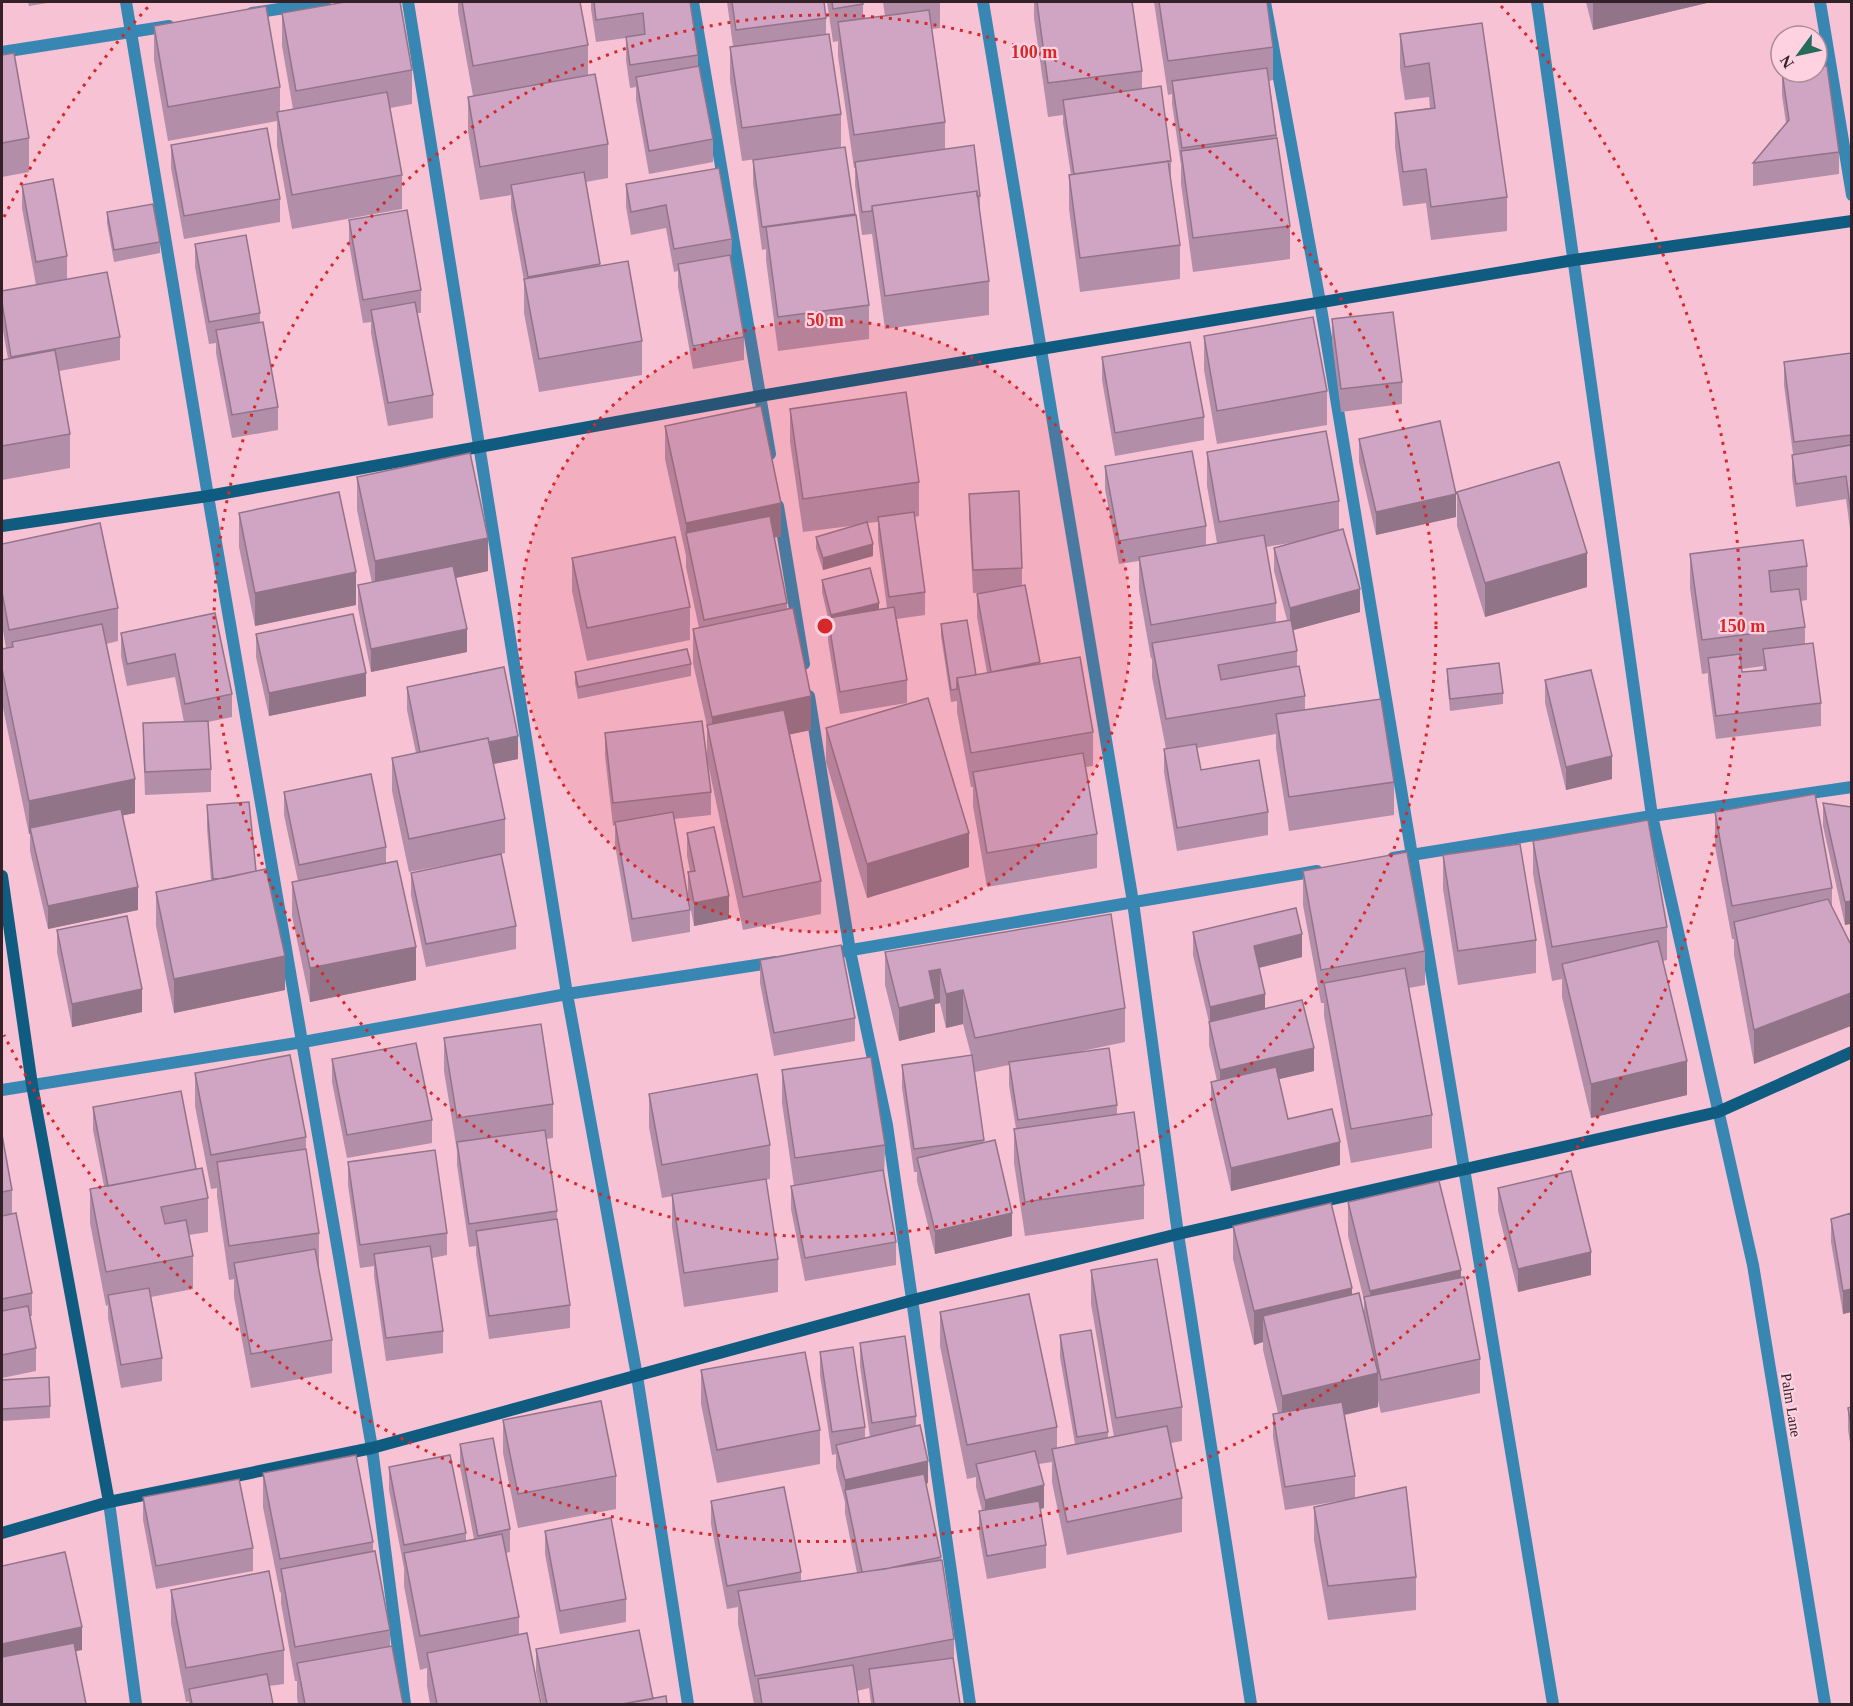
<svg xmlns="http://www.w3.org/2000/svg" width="1853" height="1706" viewBox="0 0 1853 1706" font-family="'Times New Roman',serif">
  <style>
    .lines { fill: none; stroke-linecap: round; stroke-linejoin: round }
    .street { stroke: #3886b2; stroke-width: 12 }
    .secondary { stroke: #105c81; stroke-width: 12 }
    .wall { fill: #b38ea9; fill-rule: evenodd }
    .shaded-wall { fill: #927489 }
    .building { fill: #d0a5c4; stroke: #927489; stroke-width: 1.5 }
    .ring { fill: none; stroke: #d62828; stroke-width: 3; stroke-dasharray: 3 6 }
    .labels { text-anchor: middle; stroke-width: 4.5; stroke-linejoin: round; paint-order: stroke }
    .street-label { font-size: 15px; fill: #342027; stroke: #fed2e1 }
    .centre { fill: #d62828; stroke: #fed2e1; stroke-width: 3 }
    .ring-label { font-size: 18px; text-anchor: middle; font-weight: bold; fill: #d62828; stroke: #fed2e1; stroke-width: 4.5; stroke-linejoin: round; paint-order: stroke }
  </style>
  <rect width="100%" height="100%" fill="#f7c2d4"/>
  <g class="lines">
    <path class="street" d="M126 2 208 496 372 1448 405 1704
      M408 2 567 994 637 1376 688 1704
      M693 2 770 454
      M983 2 1133 902 1178 1234 1251 1704
      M1265 2 1320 302 1553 1704
      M1537 2 1652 816 1753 1265 1825 1704
      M1820 2 1852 195
      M252 13 325 2
      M2 52 169 26
      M778 506 804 664
      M809 696 850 951 887 1125 970 1704
      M1393 858 1652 816 1852 787
      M828 954 1317 871
      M2 1090 303 1042 567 994 776 962
      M109 1502 136 1704"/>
    <path class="secondary" d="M2 526 208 496 760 396 1574 260 1852 221
      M2 876 32 1085 109 1502
      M2 1533 109 1502 372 1448 913 1300 1178 1234 1718 1112 1852 1052"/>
  </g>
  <path class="wall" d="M28 2H53L29 6Z
    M458 2H580L588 45V75L608 144V178L586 182 600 266 642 341V375L539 392 524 313V281L511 208V195L480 200 468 131V97L473 96 458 12Z
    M591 2H690L698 55V66L713 139V162L649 174 636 100V87L630 88 626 60V38L596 42 591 9Z
    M727 2H824L826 18V34L841 114V148L742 161 730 80V47L733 46Z
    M827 2H863V19L885 16 883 2H940V28L932 29 945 122V149L980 196V219L989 281V315L885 329 872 234 862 235 855 185V168H854L838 56V41L833 42Z
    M1034 2H1132L1142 71V89L1171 161V181L1180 245V279L1080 292 1069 209V175H1071L1063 123V115L1048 117 1034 18Z
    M1154 2H1267L1273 47V80L1269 81 1290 226V259L1193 272 1181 184V165L1172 104V94L1168 95Z
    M1586 2H1711L1593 30Z
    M282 13 412 70V104L390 108 402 175V209L292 229 277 146V121L168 141 154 60V26L280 87V111L293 109 282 46Z
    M1482 23 1507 197V231L1431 240 1426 203 1403 206 1395 147V113L1430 108 1429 97 1405 100 1400 68V34Z
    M2 55 29 138V172L2 177Z
    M1782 72 1839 152V174L1753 186V163L1786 123 1782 95Z
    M171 145 280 199V222L184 239 171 168Z
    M753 160 855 215 869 305V339L778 351 766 260V249L762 250 753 183Z
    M626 184 732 239 731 262 744 337V360L693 369 678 287V271L674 272 666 228 631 235 626 207Z
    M22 185 67 256V279L36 285 22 208Z
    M107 212 160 242V253L114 262 107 223Z
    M349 220 421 290V313H417L433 395V418L388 426 371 333V322L363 323 349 243Z
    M195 244 260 313V322L278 407V430L232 438 216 353V343L209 344 195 267Z
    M2 291 120 337V360L59 371 70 434V468L2 480V360L8 359 2 325Z
    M1332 319 1402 382V404L1341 412 1332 342Z
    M1204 336 1327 391V425L1217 444 1204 370Z
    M1851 353V536L1846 499 1796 507 1792 477V455L1793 454 1784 385V362Z
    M1102 357 1204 417V440L1115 456 1102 380Z
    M790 409 919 482V516L915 517 925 592V615L897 619 907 680V703L840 714 828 641V618L822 592V580L879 609 887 608 878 540V522L867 523 873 556 823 570 816 548V537L858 525 803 532 790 442Z
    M665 426 781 536 774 538 787 603V609L811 730 790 734 821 881V914L743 930 707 759V726L693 663V629L699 628 686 567V556L665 459Z
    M1359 439 1456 517 1376 535 1359 462Z
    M1207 452 1339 501V530L1360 612 1293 630 1297 651V666L1305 696V710L1394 782V815L1289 831 1276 748V734L1197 748 1201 770 1268 812V835L1177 851 1164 772V749H1166L1152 677V658L1151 659 1139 590V561L1119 564 1105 489V466L1206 526V545L1217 543 1207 486ZM1296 542 1274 548V571L1287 620 1276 622V603L1266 547Z
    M357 477 488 571 456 578 467 652 371 672 358 608V585L372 583 357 510Z
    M1457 492 1587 587 1485 617 1457 526Z
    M969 494 1022 568V585H1025L1040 664 1093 732V766L1086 767 1097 834V868L987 887 973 806V787H971L957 712V701L951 702 941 636V624L976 675 987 673 977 617V594L981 593H973L969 517Z
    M239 513 356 605 255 626 239 547Z
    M2 544 118 608V641L106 644 135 813 123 815 138 910 48 929 30 851V834H29L2 703V649L6 648 2 625Z
    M1690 554 1807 566V600L1801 601 1805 627V644L1821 703V726L1716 739 1708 681V673L1702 674 1690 588ZM1763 666V670L1742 672V669Z
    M572 558 690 607V640L587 661 572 591Z
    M215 613 232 694V717L208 722 211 769V792L145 795 143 746V723L184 722 175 677 127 686 121 656V633Z
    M256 634 366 696 269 716 256 657Z
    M691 664V676L578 699 575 683V672Z
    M1447 669 1503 693V704L1450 711 1447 681Z
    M1545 680 1612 779 1566 790 1545 703Z
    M407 687 518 759 493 764 505 819V853L501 854 516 926V949L426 967 411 895V873L482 858 409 872 392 791V758L416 753 407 710Z
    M826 728 969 867 867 898 826 762Z
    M605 733 711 792V815L674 819 690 910V932L632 942 615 845V825L613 826 605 756Z
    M284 792 386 847V863L416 980 310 1002 292 916V882L298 881 284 815Z
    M1823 803 1851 807 1845 925 1823 826Z
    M207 805 256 871 285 990 174 1013 156 926V892L211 881 207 828Z
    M1715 812 1832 888V907L1754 1064 1734 955V939H1732L1715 846Z
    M687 833 729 919 694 926 688 895V872L690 871 687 856Z
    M1533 841 1667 927V960L1663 961 1687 1095 1591 1118 1562 997V979L1552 981 1533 874Z
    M1443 855 1536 940V973L1458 985 1443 889Z
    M1303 871 1425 951V985L1409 988 1432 1115V1148L1351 1163 1324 1016V1003H1321L1303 905Z
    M57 930 142 1012 72 1027 57 952Z
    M1193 932 1302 957 1259 968 1265 1009 1314 1071 1279 1079 1288 1119 1340 1165 1231 1191 1211 1105V1082L1217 1081 1209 1045V1022L1193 955Z
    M885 952 1125 1008V1042L1068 1054 1117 1105V1114L1144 1185V1219L1025 1236 1014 1163V1129H1016L1009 1085V1065L975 1072 984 1142 1012 1236 935 1254 917 1181V1172H914L902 1088V1065L971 1055 963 1024 946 1028 940 1003 935 1004V1032L899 1041 885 985Z
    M760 960 855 1018V1041L774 1056 760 983Z
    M2 1017 3 1029V1062L2 1063Z
    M444 1038 553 1104V1138L546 1139 557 1211V1219L570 1305V1328L489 1339 476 1254V1246L469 1247 457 1165V1151L444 1071Z
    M332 1059 432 1120V1143L347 1158 332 1082Z
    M782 1070 885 1145 884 1178 896 1242V1265L805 1281 791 1209V1186H794L782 1103Z
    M195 1073 306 1137V1149L319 1233V1267H318L332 1340V1373L251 1388 234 1297V1279L229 1280 217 1196V1188L211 1189 195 1106Z
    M649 1094 770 1145V1179L758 1181 778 1259V1292L684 1307 672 1227V1196L662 1198 649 1127Z
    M93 1107 196 1169 208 1198V1232L189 1235 193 1256V1289L151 1297 162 1358V1381L121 1388 108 1318V1305L106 1306 90 1223V1189L104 1186 93 1130Z
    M2 1135 12 1190V1214L32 1293V1316H30L36 1348V1371L2 1378Z
    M348 1162 447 1233V1255L432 1258 443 1331V1353L386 1361 374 1276V1266L360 1268 348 1185Z
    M1498 1188 1591 1275 1518 1292 1498 1211Z
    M1348 1202 1461 1277 1480 1359V1393L1381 1413 1378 1401V1407L1345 1415 1355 1476V1498L1416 1577V1610L1328 1620 1314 1540V1507L1345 1500 1285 1510 1273 1437V1414L1278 1413 1263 1350V1342L1254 1345 1233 1259V1226L1352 1295 1364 1313V1300L1348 1236Z
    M1851 1213V1312L1843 1314 1831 1242V1219Z
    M1091 1270 1182 1407V1441L1171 1443 1182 1498V1532L1067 1555 1052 1482V1462L1039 1464 1044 1508 1040 1509 1046 1545V1568L987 1579 979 1534V1511L982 1510 976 1487V1477L967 1479 940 1346V1312L1057 1427V1448L1075 1444 1060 1357V1335L1108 1432V1438L1114 1437 1091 1304Z
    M860 1343 916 1416V1426L928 1483 926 1484 941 1557 954 1639V1662L960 1704H871L869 1688 857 1691 859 1704H754L738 1624V1607L727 1609 711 1524V1501L801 1572V1581L857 1573 845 1513V1502L836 1468V1454L832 1455 820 1375V1352L865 1427V1438L870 1437 860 1366Z
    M701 1370 820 1430V1464L717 1483 701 1404Z
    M2 1380 50 1406V1418L2 1421Z
    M1851 1407V1449L1848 1430V1408Z
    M503 1420 616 1476V1509L518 1528 503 1453Z
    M460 1444 510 1529V1552L506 1553 519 1617V1635L541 1704H430L427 1686V1668L420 1670 404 1586V1568L389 1490V1467L466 1533V1541L474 1539 460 1467Z
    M263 1473 373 1542V1552L390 1630V1646L403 1704H298L297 1697V1681H295L281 1603V1592L280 1593 263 1507Z
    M143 1497 253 1548V1571L156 1589 143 1520Z
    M545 1531 626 1599V1622L560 1634 545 1554Z
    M171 1590 284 1650V1684L269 1686 273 1704H189V1701L186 1702 171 1624Z
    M536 1649 653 1699 667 1704H542L536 1672Z"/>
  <path class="shaded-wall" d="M1593 2H1711L1593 30Z
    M1456 494V517L1376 535V512Z
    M781 503V536L690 555 686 533V556V523Z
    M488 538V571L375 595V561Z
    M873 544V556L823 570V558Z
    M1587 553V587L1485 617V583Z
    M356 572V605L255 626V593Z
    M1360 589V612L1290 631V608Z
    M879 603V615L831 627V615Z
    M467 629V652L371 672V649Z
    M366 673V696L269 716V693Z
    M811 696V730L712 751V717Z
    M518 736V759L421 779V756Z
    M1612 756V779L1566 790V767Z
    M135 779V813L32 834 30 828V834H29V801Z
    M969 833V867L867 898V864Z
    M138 887V910L48 929V906Z
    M729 896V919L694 926V903Z
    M1851 901V924L1845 925V902Z
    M1302 934V957L1254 969V946Z
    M416 947V980L310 1002V968Z
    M285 956V990L174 1013V979Z
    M940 969V1003L935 1004V1032L899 1041V1008L929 971Z
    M142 989V1012L72 1027V1004Z
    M963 990V1024L946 1028V994Z
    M1851 993V1026L1754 1064V1030Z
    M1265 994V1017L1210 1030V1007Z
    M1314 1048V1071L1220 1093V1070Z
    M1687 1061V1095L1591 1118V1084Z
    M1340 1142V1165L1231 1191V1168Z
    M1012 1213V1236L935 1254V1231Z
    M1591 1252V1275L1518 1292V1269Z
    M1461 1270V1304L1370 1325V1291Z
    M1352 1288V1321L1263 1316V1342L1254 1345V1311Z
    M1851 1289V1312L1843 1314V1291Z
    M1378 1373V1407L1282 1429V1396Z
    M928 1461V1483L847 1502 845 1490V1480Z
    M1044 1485V1508L985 1523V1500Z
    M82 1627V1650L2 1667V1644Z"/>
  <path class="building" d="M345 2H400L412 70 296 91 282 13Z
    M462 2H580L588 45 473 66Z
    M594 2H690L698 55 630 65 626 37 645 34 643 13 596 20Z
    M732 2H824L826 18 736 30Z
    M832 2H863V4L833 9Z
    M1037 2H1132L1142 71 1048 83Z
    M1159 2H1267L1273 47 1168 61Z
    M266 6 280 87 168 107 154 26Z
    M929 10 945 122 854 135 838 22Z
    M1482 23 1507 197 1431 207 1426 169 1403 172 1395 113 1435 108 1429 63 1405 67 1400 34Z
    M829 34 841 114 742 128 730 47Z
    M14 53 29 138 2 143V55Z
    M699 66 713 139 649 151 636 77Z
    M1827 66 1839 152 1753 163 1789 120 1782 72H1817V67Z
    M1267 68 1276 135 1182 148 1172 81Z
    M595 74 608 144 480 167 468 97Z
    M1161 86 1171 161 1074 174 1063 100Z
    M387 92 402 175 292 195 277 112Z
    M267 128 280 199 184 216 171 145Z
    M1277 138 1290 226 1193 238 1181 151Z
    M974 145 980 196H977V191L872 206V211L862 212 855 162Z
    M845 147 855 214 762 227 753 160Z
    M1168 161 1180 245 1080 258 1069 175Z
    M719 168 732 239 674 249 666 205 631 212 626 184Z
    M584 172 600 264 528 277 511 185Z
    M53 179 67 256 36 262 22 185Z
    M977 191 989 281 885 296 872 206Z
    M153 204 160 242 114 250 107 212Z
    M407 210 421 290 363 300 349 220Z
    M856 215 869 305 778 317 766 227Z
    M246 235 260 313 209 322 195 244Z
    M730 255 744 337 693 346 678 264Z
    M628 261 642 341 539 359 524 279Z
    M107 272 120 337 11 357 2 302V291Z
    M415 302 433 395 388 403 371 310Z
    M1393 312 1402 382 1341 389 1332 319Z
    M1313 317 1327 391 1217 411 1204 336Z
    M263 322 278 407 232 415 216 330Z
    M1190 342 1204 417 1115 433 1102 357Z
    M55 350 70 434 2 446V360Z
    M1851 353V435L1794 442 1784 362Z
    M906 392 919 482 803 499 790 409Z
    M761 406 781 503 686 523 665 426Z
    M1440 421 1456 494 1376 512 1359 439Z
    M1326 431 1339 501 1219 522 1207 452Z
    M1851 445V513L1846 476 1796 484 1792 455Z
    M1192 451 1206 526 1119 541 1105 466Z
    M470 453 488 538 375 561 357 477Z
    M1559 462 1587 553 1485 583 1457 492Z
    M1019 491 1022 568 973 570 969 494Z
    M339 492 356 572 255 593 239 513Z
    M914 512 925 592 889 597 878 517Z
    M770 516 787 603 704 620 686 533Z
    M867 522 873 544 823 558 816 537Z
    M100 523 118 608 9 630 2 592V544Z
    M1343 529 1360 589 1290 608 1274 548Z
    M1264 535 1276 603 1151 625 1139 557Z
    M675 537 690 607 587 628 572 558Z
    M1803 540 1807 566 1769 571 1771 592 1799 589 1805 627 1702 640 1690 554Z
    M453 566 467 629 371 649 358 585Z
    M870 568 879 603 831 615 822 580Z
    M1025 585 1040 662 991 672 977 594Z
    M894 607 907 680 840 692 828 618Z
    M793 608 811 696 712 717 693 629Z
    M215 613 232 694 185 704 175 654 127 664 121 633Z
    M353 614 366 673 269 693 256 634Z
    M967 620 976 675 957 678V689L951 690 941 624Z
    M1291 620 1297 651 1218 665 1221 680 1299 666 1305 696 1166 719 1152 643Z
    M102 624 135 779 29 801 2 669V649L13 647 12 642Z
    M1813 643 1821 703 1716 716 1708 658 1740 654 1742 672 1766 670 1763 649Z
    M687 649 691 664 578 687 575 672Z
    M1080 657 1093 732 971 753 957 678Z
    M1499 663 1503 693 1450 699 1447 669Z
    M504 667 518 736 489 742 488 738 420 752 407 687Z
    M1591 670 1612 756 1566 767 1545 680Z
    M928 698 969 833 867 864 826 728Z
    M1381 699 1394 782 1289 797 1276 714Z
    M784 710 821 881 743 897 707 725Z
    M208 721 211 769 145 772 143 723Z
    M702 721 711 792 613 803 605 733Z
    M488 738 505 819 409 839 392 758Z
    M1196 744 1201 770 1259 760 1268 812 1177 828 1164 749Z
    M1083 753 1097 834 987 853 973 772Z
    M371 774 386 847 299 865 284 792Z
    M1815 794 1832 888 1732 906 1715 812Z
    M249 802 256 871 225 878 213 879 207 805Z
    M1823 803 1851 807V901L1845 902Z
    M121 809 138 887 48 906 30 828Z
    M673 812 690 910 632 919 615 822Z
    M1648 820 1667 927 1552 947 1533 841Z
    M714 827 729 896 694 903 688 872 695 871 687 833Z
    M1520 844 1536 940 1458 951 1443 855Z
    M1407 852 1425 951 1321 970 1303 871Z
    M501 854 516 926 426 944 411 873Z
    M397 861 416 947 310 968 292 882Z
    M266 869 285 956 174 979 156 892Z
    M1828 899 1851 945V993L1754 1030 1734 922Z
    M1296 908 1302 934 1254 946 1265 994 1210 1007 1193 932Z
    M1111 914 1125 1008 975 1038 963 990 946 994 940 969 929 971 935 999 899 1008 885 952Z
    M127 916 142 989 72 1004 57 930Z
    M1658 941 1687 1061 1591 1084 1562 964Z
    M841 945 855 1018 774 1033 760 960Z
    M1405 968 1432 1115 1351 1129 1324 983Z
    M1302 1000 1314 1048 1220 1070 1209 1022Z
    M541 1024 553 1104 457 1118 444 1038Z
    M416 1043 432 1120 347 1135 332 1059Z
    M1109 1048 1117 1105 1018 1120 1009 1062Z
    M290 1055 306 1137 211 1155 195 1073Z
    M972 1055 984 1140 914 1149 902 1065Z
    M871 1057 885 1145 795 1158 782 1070Z
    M1276 1067 1288 1119 1332 1109 1340 1142 1231 1168 1211 1082Z
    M757 1074 770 1145 662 1165 649 1094Z
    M181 1091 196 1169 108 1186 93 1107Z
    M1134 1112 1144 1185 1025 1202 1014 1129Z
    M545 1130 557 1211 469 1224 457 1142Z
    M2 1135 12 1190 2 1192Z
    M995 1140 1012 1213 935 1231 917 1158Z
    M306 1149 319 1233 229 1246 217 1162Z
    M435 1150 447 1233 360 1245 348 1162Z
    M202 1168 208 1198 161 1207 165 1224 186 1220 193 1256 106 1272 90 1189Z
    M883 1170 896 1242 805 1258 791 1186Z
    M1571 1171 1591 1252 1518 1269 1498 1188Z
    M766 1179 778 1259 684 1273 672 1194Z
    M1439 1181 1461 1270 1370 1291 1348 1202Z
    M1331 1203 1352 1288 1254 1311 1233 1226Z
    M16 1213 32 1293 2 1299V1216Z
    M1851 1213V1289L1843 1291 1831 1219Z
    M557 1219 570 1305 489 1316 476 1231Z
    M430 1246 443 1331 386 1338 374 1254Z
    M315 1249 332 1340 251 1354 234 1263Z
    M1157 1259 1182 1407 1116 1418 1091 1270Z
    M1464 1277 1480 1359 1381 1380 1364 1297Z
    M149 1288 162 1358 121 1365 108 1295Z
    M1359 1293 1378 1373 1282 1396 1263 1316Z
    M1029 1294 1057 1427 967 1445 940 1312Z
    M28 1306 36 1348 2 1355V1311Z
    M1091 1330 1108 1432 1077 1437 1060 1335Z
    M905 1336 916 1416 872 1423 860 1343Z
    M853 1347 865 1427 832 1432 820 1352Z
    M805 1352 820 1430 717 1450 701 1370Z
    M49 1377 50 1406 2 1409V1380Z
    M601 1401 616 1476 518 1494 503 1420Z
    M1342 1402 1355 1476 1285 1487 1273 1414Z
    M1851 1407V1426L1848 1408Z
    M920 1425 928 1461 845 1480 836 1445Z
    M1167 1426 1182 1498 1067 1522 1052 1449Z
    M493 1438 510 1529 478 1536 460 1444Z
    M1035 1451 1044 1485 985 1500 976 1464Z
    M356 1455 373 1542 280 1559 263 1473Z
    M450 1455 466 1533 404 1545 389 1467Z
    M924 1474 941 1557 885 1569 862 1572 845 1490Z
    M239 1479 253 1548 156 1566 143 1497Z
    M784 1487 801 1572 727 1586 711 1501Z
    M1406 1487 1416 1577 1328 1586 1314 1507Z
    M1039 1501 1046 1545 987 1556 979 1511Z
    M611 1518 626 1599 560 1611 545 1531Z
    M502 1534 519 1617 420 1636 404 1553Z
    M375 1551 390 1630 295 1647 281 1569Z
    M65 1552 82 1627 2 1644V1566Z
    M942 1560 954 1639 755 1676 738 1591Z
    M269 1571 284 1650 186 1668 171 1590Z
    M639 1630 653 1699 622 1704H547L536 1649Z
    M527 1633 541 1704H437L427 1653Z
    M74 1643 86 1704H2V1657Z
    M392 1646 403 1704H305L297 1663Z
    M953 1658 960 1704H874L869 1669Z
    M853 1665 859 1704H762L758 1679Z
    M267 1674 273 1704H192L189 1689Z
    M666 1696 667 1704H622Z"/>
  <circle cx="825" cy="626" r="306" fill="#d62828" fill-opacity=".12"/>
  <g class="ring">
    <circle cx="825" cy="626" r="306"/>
    <circle cx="825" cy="626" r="611"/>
    <path d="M4 217A917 917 0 0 1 149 6M1501 6A917 917 0 1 1 4 1035"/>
  </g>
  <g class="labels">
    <g class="street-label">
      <text transform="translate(1791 1405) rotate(81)" y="5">Palm Lane</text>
    </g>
  </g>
  <circle cx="825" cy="626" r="9" class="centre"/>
  <g class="ring-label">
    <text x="1034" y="58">100 m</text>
    <text x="825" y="326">50 m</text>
    <text x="1742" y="632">150 m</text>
  </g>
  <rect width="1853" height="1706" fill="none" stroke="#342027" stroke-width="6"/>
  <g transform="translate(1799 54) rotate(237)"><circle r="28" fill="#fed2e1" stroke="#ad8b97" stroke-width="1.5"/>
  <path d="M0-4.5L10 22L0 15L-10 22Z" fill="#266a5c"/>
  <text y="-9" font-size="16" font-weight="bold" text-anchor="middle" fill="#342027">N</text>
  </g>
</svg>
